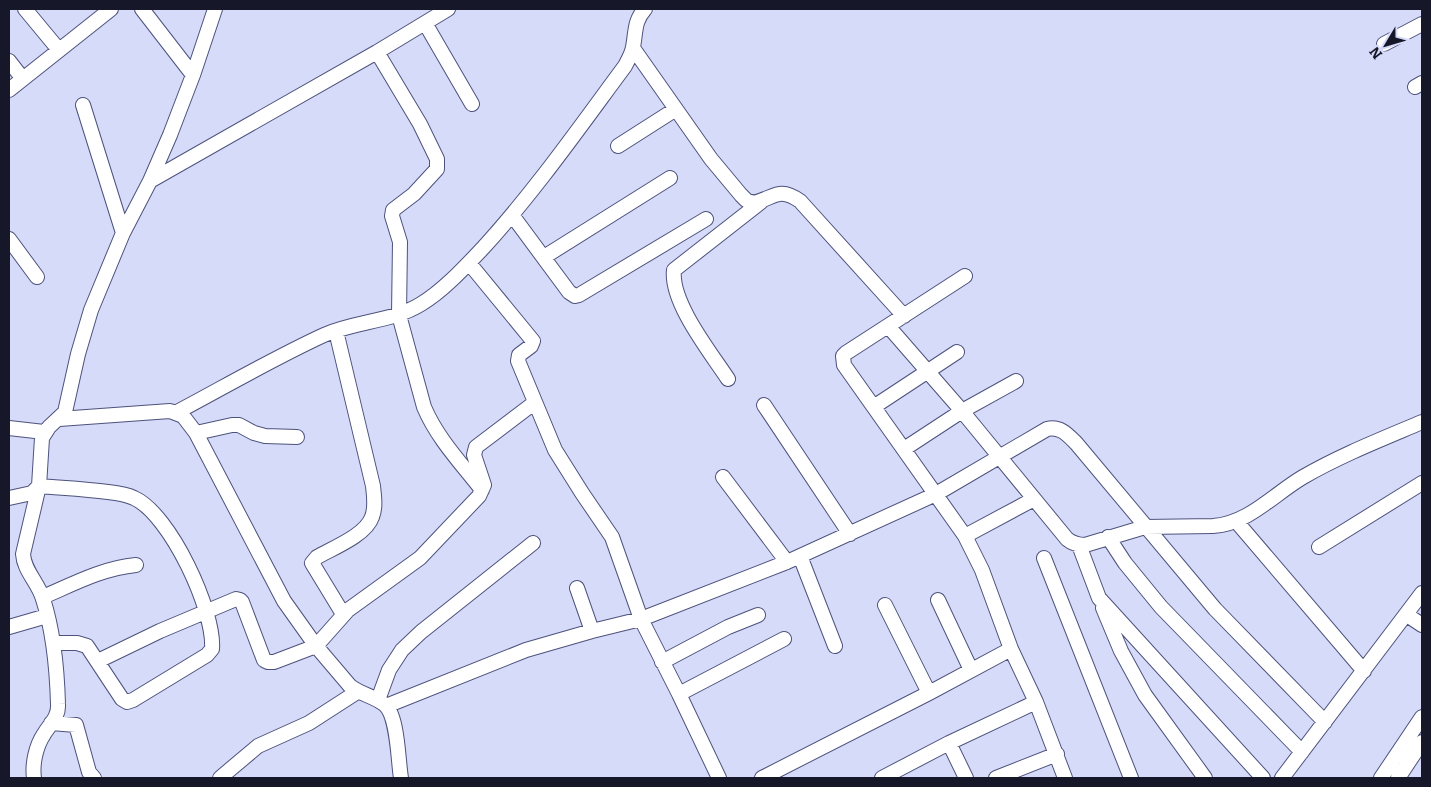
<svg xmlns="http://www.w3.org/2000/svg" width="1431" height="787" viewBox="0 0 1431 787" font-family="Bitter,serif">
  <style>
    .lines { fill: none; stroke-linecap: round; stroke-linejoin: round }
    .minor-casing { stroke: #4d527d; stroke-width: 16 }
    .minor { stroke: #fff; stroke-width: 14 }
  </style>
  <rect width="100%" height="100%" fill="#d6dbf9"/>
  <g class="lines">
    <defs>
      <path id="minor" d="M25 9 59 50
        M142 9 193 75
        M425 23 472 104
        M1384 44 1422 24
        M633 48 711 159 741 195 746 200 753 203C775 198 778 186 800 201L904 316
        M377 52 420 124 437 159V169L414 194 393 210 392 216 400 242 399 315 424 407C437 438 461 463 482 490
        M9 61 23 79
        M1415 87 1422 83
        M9 90 111 9
        M83 105 123 233
        M618 146 676 109
        M150 181 377 52 448 9
        M512 215 569 292 575 296 579 295 706 219
        M9 239 37 277
        M544 257 670 178
        M469 263 533 341 531 346 519 355 518 361 555 450 582 493 612 537 641 619 679 694 719 778
        M965 276 846 353 843 356 844 365 965 536 982 570 1011 649 1036 702 1065 778
        M888 326 962 411 1067 539C1073 544 1078 545 1085 545L1145 527 1213 526C1248 524 1274 494 1303 477 1341 455 1382 439 1422 422
        M336 331 373 486C374 496 376 507 372 517 366 535 333 548 317 557L312 563 343 614
        M728 379C711 353 670 302 674 270L761 202
        M764 405 850 534
        M875 406 957 352
        M177 412C226 386 274 358 324 335 356 321 392 322 421 304 443 291 465 267 483 248 535 191 579 128 625 66 628 60 632 54 633 47 636 32 634 21 645 9
        M59 419 170 411 183 416 196 433 284 601 316 646 350 686C360 694 373 696 384 704 398 714 398 761 401 778
        M9 428 44 432
        M196 433 232 425H239L254 433 265 436 297 437
        M904 449 962 411 1016 381
        M723 477 787 562
        M9 498 32 493 39 486 42 438 49 427 65 412 78 354 91 310 123 233 150 181 170 135 193 75 215 9
        M1236 521 1364 671
        M965 536 1034 499
        M1108 537 1125 563 1161 607 1302 752
        M1079 545 1099 598 1263 778
        M1319 547 1422 483
        M800 556 835 646
        M1044 558 1131 778
        M577 588 592 631
        M43 597C73 584 103 568 136 565
        M938 600 971 670
        M885 605 929 693
        M1103 608 1121 651 1145 695 1205 778
        M1407 615 1422 625
        M9 627 47 616
        M98 661 160 631 236 599 240 600 242 602 264 660 268 662H274L316 646 348 610 420 558 479 496 484 485 474 455 476 447 534 403
        M662 662 728 627 758 615
        M679 694 784 639
        M378 700 389 670 402 650 421 632 533 543
        M386 706 526 650 592 631 641 619 787 562 936 494 1047 429C1060 426 1067 434 1076 443L1215 609 1325 722
        M51 723 76 725 89 772 94 778
        M949 743 966 778
        M34 778C32 764 36 746 44 734 50 724 59 717 58 704 57 668 54 633 43 599 38 582 24 571 23 554L39 486C62 488 85 489 108 492 117 493 126 494 134 498 170 514 215 611 212 649L207 655 133 700 127 702 122 699 87 646 77 643H54
        M220 778 258 746 309 723 357 692
        M762 778 929 693 1011 649
        M882 778 949 743 1036 702
        M996 778 1057 754
        M1282 778 1422 593
        M1381 778 1422 717
        M1398 778 1422 742"/>
    </defs>
    <use href="#minor" class="minor-casing"/>
    <use href="#minor" class="minor"/>
  </g>
  <rect width="1431" height="787" fill="none" stroke="#161829" stroke-width="20"/>
  <g transform="translate(1386 45) rotate(232)" stroke="#d6dbf9" stroke-width="4" paint-order="stroke">
  <path d="M0-4L9 19L0 12L-9 19Z" fill="#161829"/>
  <text y="-8" font-size="14" font-weight="bold" text-anchor="middle" fill="#161829">N</text>
  </g>
</svg>
